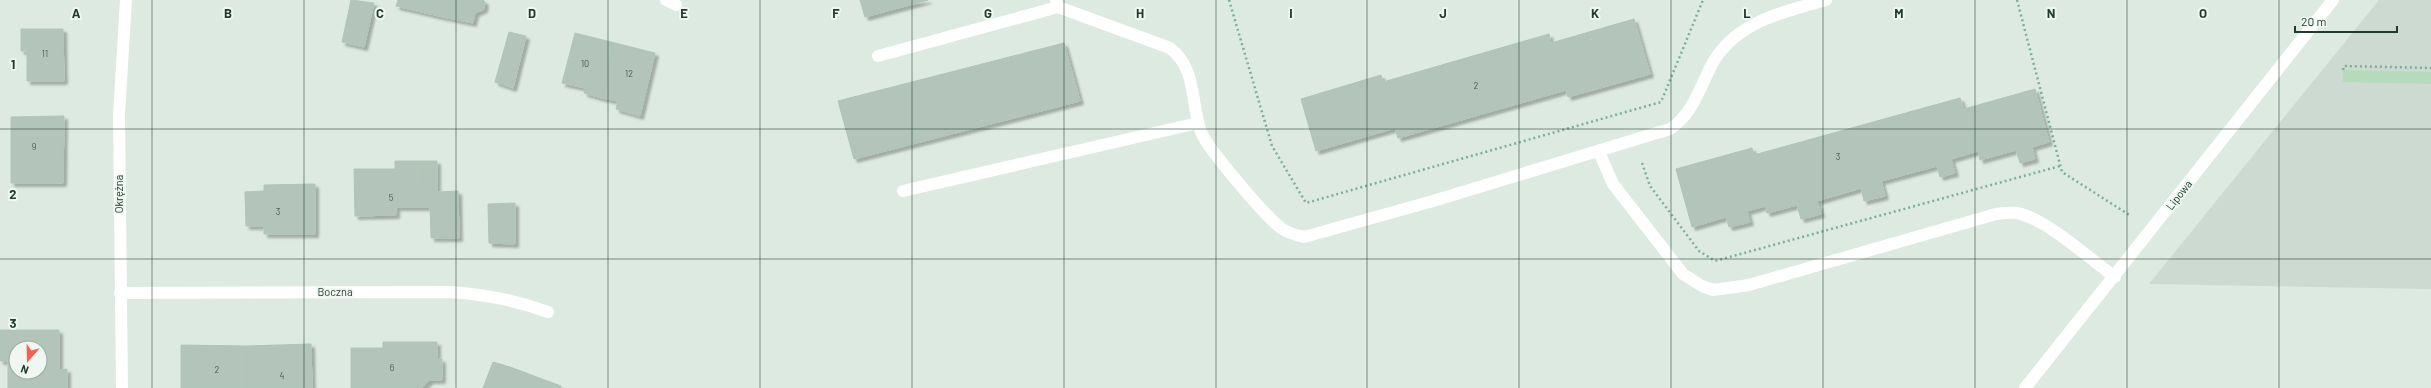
<svg xmlns="http://www.w3.org/2000/svg" width="2431" height="388" viewBox="0 0 2431 388" font-family="Barlow,sans-serif">
  <style>
    .built { fill: #ccdad1 }
    .green { fill: #b5dcba }
    .building { fill: #b3c5bb; stroke: #b0c4b8; fill-rule: evenodd; filter: url(#shadow) }
    .lines { fill: none; stroke-linecap: round; stroke-linejoin: round }
    .path { stroke: #7daf97; stroke-width: 2.5; stroke-dasharray: 2 3; stroke-linecap: butt }
    .lane { stroke: #fff; stroke-width: 12 }
    .street { stroke: #fff; stroke-width: 12 }
    .grid { fill: none; stroke: #1f3a2e; stroke-width: 1; stroke-opacity: 0.55 }
    .labels { text-anchor: middle; stroke-width: 4; stroke-linejoin: round; paint-order: stroke }
    .number-label { font-size: 9px; fill: #445d51 }
    .street-label { font-size: 11px; fill: #1f3a2e; stroke: #eef7f1 }
    .grid-label { font-size: 13px; text-anchor: middle; font-weight: bold; fill: #1f3a2e; stroke: #eef7f1; stroke-width: 4; stroke-linejoin: round; paint-order: stroke }
  </style>
  <defs>
    <filter id="shadow"><feDropShadow dx="3.5" dy="3.5" stdDeviation="1" flood-color="#0004"/></filter>
  </defs>
  <rect width="100%" height="100%" fill="#ddeae2"/>
  <path class="built" d="M2379 0H2431V289L2149 284Z"/>
  <path class="green" d="M2343 70 2431 72V84L2343 82Z"/>
  <path class="building" d="M351 0 374 3 364 47 342 42Z
    M398 0H443L439 16 396 6Z
    M443 0H483L485 2 484 9 475 13 473 23 439 16Z
    M860 0H928L865 17Z
    M1634 19 1650 74 1568 97 1566 90 1398 138 1395 128 1316 151 1301 99 1381 75 1383 82 1549 34 1551 43Z
    M21 29H63L64 81H27V51H21Z
    M509 32 526 36 513 88 495 82Z
    M575 33 615 43 602 98 584 93 585 88 562 83Z
    M615 43 655 53 640 116 616 109 618 101 602 98Z
    M1064 43 1080 101 854 159 838 101Z
    M2035 89 2049 142 2032 147 2035 159 2020 163 2016 150 1980 160 1978 151 1951 159 1955 173 1940 177 1937 166 1881 181 1885 196 1864 201 1861 188 1817 201 1821 214 1801 219 1797 205 1767 213 1765 206 1747 211 1750 222 1729 227 1726 217 1692 227 1676 169 1752 148 1754 155 1960 98 1964 109Z
    M64 116 63 183H11V117Z
    M395 161H423L424 207H396V215L355 216 354 169H395Z
    M423 161H437V192L458 191 459 238H431L430 207H424Z
    M315 184V234H264V226H246L245 192 264 191V185Z
    M515 203V244L489 243 488 204Z
    M0 330H59V370L67 369V388H8V361H0ZM16 348H40V372H16Z
    M383 342H437V359H442V380H430L422 388H351V348H383Z
    M311 344 312 388H247L246 346Z
    M181 345 246 346 247 388H181Z
    M493 362 510 367 561 386 560 388H483Z"/>
  <g class="lines">
    <path class="path" d="M1229 0 1272 146 1306 203 1661 102 1703 0
      M2017 0 2062 172 2131 216
      M2343 70 2344 66 2431 68
      M1642 163 1650 186 1699 251 1715 261 2060 166"/>
    <path class="lane" d="M1056 0 1058 7 1170 48C1198 70 1190 103 1201 132 1207 148 1266 217 1281 228 1288 233 1295 235 1304 237L1433 201 1670 129C1692 115 1700 88 1711 66 1734 22 1783 12 1826 0
      M878 56 1058 7
      M1599 152 1613 184 1683 274 1702 286 1713 290 1749 285 1996 214C2003 213 2010 212 2017 213 2045 218 2090 259 2115 277
      M903 191 1198 123"/>
    <path class="street" d="M666 0 676 5
      M120 293 449 292C484 294 515 300 548 312
      M122 388 119 114 126 0
      M2025 388 2333 0"/>
  </g>
  <path class="grid" d="M152 0V388M304 0V388M456 0V388M608 0V388M760 0V388M912 0V388M1064 0V388M1216 0V388M1367 0V388M1519 0V388M1671 0V388M1823 0V388M1975 0V388M2127 0V388M2279 0V388M0 129H2431M0 259H2431"/>
  <g class="labels">
    <g class="number-label">
      <text x="45" y="57">11</text>
      <text x="585" y="67">10</text>
      <text x="629" y="77">12</text>
      <text x="1476" y="89">2</text>
      <text x="34" y="150">9</text>
      <text x="1838" y="160">3</text>
      <text x="391" y="201">5</text>
      <text x="278" y="215">3</text>
      <text x="392" y="371">6</text>
      <text x="217" y="373">2</text>
      <text x="282" y="379">4</text>
    </g>
    <g class="street-label">
      <text transform="translate(119 194) rotate(-90)" y="4">Okrężna</text>
      <text transform="translate(2179 195) rotate(-52)" y="4">Lipowa</text>
      <text x="335" y="296">Boczna</text>
    </g>
  </g>
  <g class="grid-label">
    <text x="76" y="18">A</text>
    <text x="228" y="18">B</text>
    <text x="380" y="18">C</text>
    <text x="532" y="18">D</text>
    <text x="684" y="18">E</text>
    <text x="836" y="18">F</text>
    <text x="988" y="18">G</text>
    <text x="1140" y="18">H</text>
    <text x="1291" y="18">I</text>
    <text x="1443" y="18">J</text>
    <text x="1595" y="18">K</text>
    <text x="1747" y="18">L</text>
    <text x="1899" y="18">M</text>
    <text x="2051" y="18">N</text>
    <text x="2203" y="18">O</text>
    <text x="13" y="69">1</text>
    <text x="13" y="199">2</text>
    <text x="13" y="328">3</text>
  </g>
  <g transform="translate(28 360) rotate(200)"><circle r="19" fill="#eef7f1" stroke="#9baba3"/>
  <path d="M0-3L7 15L0 10L-7 15Z" fill="#f75e4f"/>
  <text y="-6" font-size="11" font-weight="bold" text-anchor="middle" fill="#1f3a2e">N</text>
  </g>
  <path d="M2295 26v6h102v-6" fill="none" stroke="#1f3a2e" stroke-width="2"/>
  <text x="2301" y="26" font-size="12" fill="#1f3a2e" stroke="#eef7f1" stroke-width="3" paint-order="stroke">20 m</text>
</svg>
